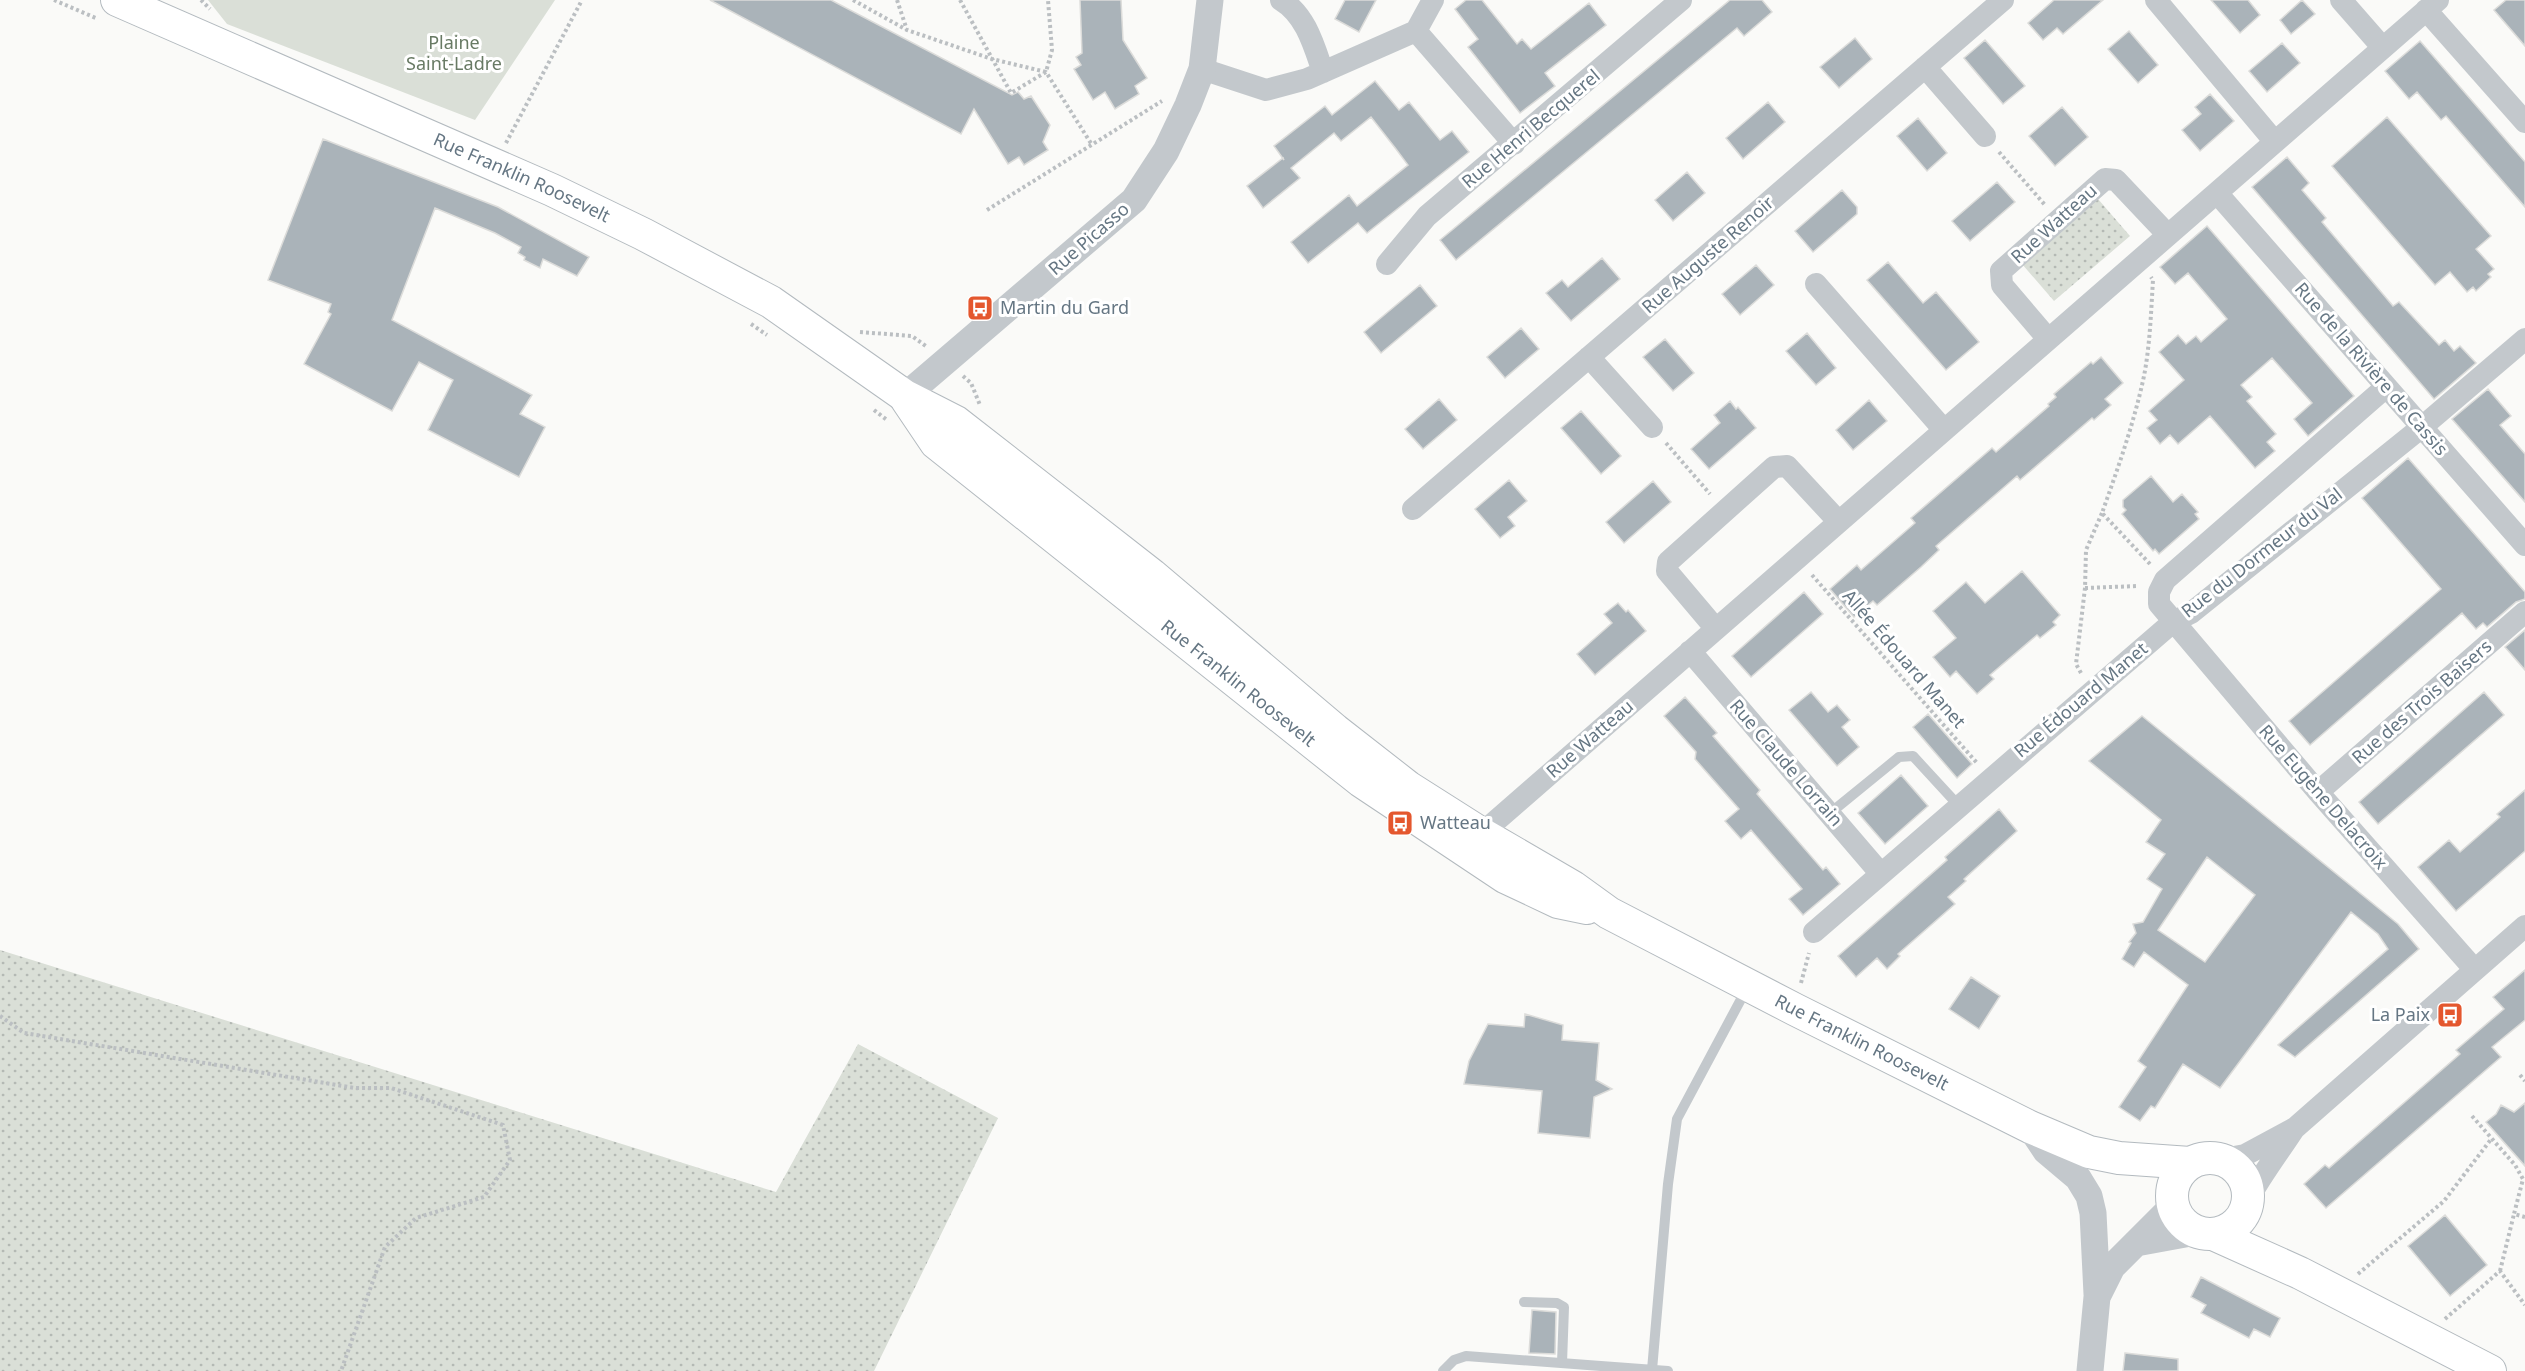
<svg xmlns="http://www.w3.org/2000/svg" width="2525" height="1371" viewBox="0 0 2525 1371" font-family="'Noto Sans',sans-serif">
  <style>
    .grass { fill: url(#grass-dots) }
    .green { fill: #dadfd7 }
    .building { fill: #aab3b9; stroke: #dcdcda; stroke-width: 1.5; fill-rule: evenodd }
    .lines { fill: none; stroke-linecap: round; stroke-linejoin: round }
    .secondary-casing { stroke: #b3babf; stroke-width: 34 }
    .path { stroke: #bbbfc2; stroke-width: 4; stroke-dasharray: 3 3; stroke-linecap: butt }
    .service { stroke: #c3c8cc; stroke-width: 10 }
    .minor { stroke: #c3c8cc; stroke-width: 22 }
    .tertiary { stroke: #c3c8cc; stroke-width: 27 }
    .secondary { stroke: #fff; stroke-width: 32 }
    .labels { text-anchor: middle; stroke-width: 6; stroke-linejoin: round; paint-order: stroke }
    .park-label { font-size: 18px; fill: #687a64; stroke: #fff }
    .street-label { font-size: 18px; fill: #657683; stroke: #fff }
    .poi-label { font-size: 18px; fill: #657683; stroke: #fff; text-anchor: start }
  </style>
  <defs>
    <pattern id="grass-dots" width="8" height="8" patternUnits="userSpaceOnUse" patternTransform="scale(1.5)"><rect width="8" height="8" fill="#dadfd7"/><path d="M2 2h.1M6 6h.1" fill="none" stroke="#b4b9b4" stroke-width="1.8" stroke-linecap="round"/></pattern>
  </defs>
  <rect width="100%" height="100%" fill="#fafaf8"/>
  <path class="grass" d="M2098 199 2130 236 2054 301 2022 264Z
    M0 950 776 1192 858 1044 998 1118 874 1371H0Z"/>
  <path class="green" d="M208 0H555L475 120 227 24Z"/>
  <path class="building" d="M710 0H831L1012 95 1018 92 1024 99 1031 96 1050 125 1043 142 1048 150 1024 165 1019 157 1008 164 974 109 961 134Z
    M1080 0H1121L1123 40 1147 78 1135 86 1139 94 1115 109 1105 92 1093 100 1074 69 1081 65 1076 57 1082 53Z
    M1345 0H1376L1359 32 1335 19Z
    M1466 0H1482L1517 44 1522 39 1531 49 1589 3 1606 25 1545 73 1555 86 1520 113 1468 47 1478 39 1455 9Z
    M1730 0H1762L1772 12 1744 36 1737 28 1456 260 1440 240Z
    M2054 0H2103L2063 34 2057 28 2043 40 2028 23Z
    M2211 0H2248L2260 15 2240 33Z
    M2302 0 2315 14 2291 34 2280 20Z
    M2506 0H2525V46L2494 10Z
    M2129 31 2158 65 2138 83 2108 49Z
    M1855 38 1872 59 1839 88 1820 67Z
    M1985 40 2025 86 2003 104 1964 58Z
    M2420 41 2525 162V207L2446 116 2441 120 2417 92 2409 99 2385 71Z
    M2282 43 2300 63 2267 92 2249 71Z
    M1375 81 1399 110 1409 102 1440 140 1452 131 1469 152 1367 233 1358 223 1308 263 1291 242 1349 195 1357 206 1408 165 1396 149 1371 117 1341 141 1334 133 1291 168 1300 178 1263 208 1247 186 1283 158 1284 160 1274 146 1325 106 1332 115Z
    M2210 94 2234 121 2200 151 2182 130 2201 114 2195 107Z
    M1768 102 1785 122 1743 159 1726 138Z
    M2062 107 2088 137 2055 166 2029 136Z
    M2387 117 2491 236 2476 249 2494 269 2488 274 2491 277 2476 291 2473 287 2467 292 2450 272 2435 285 2332 166Z
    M1918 118 1947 153 1927 171 1897 136Z
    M323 139 498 207 589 257 577 276 543 259 540 268 524 260 525 257 518 253 521 247 495 233 435 208 392 320 532 395 520 414 545 427 519 477 428 430 453 380 419 362 392 411 304 364 331 314 328 312 331 304 268 280Z
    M2287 157 2309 183 2302 190 2326 218 2322 222 2393 306 2399 302 2439 345 2445 340 2454 351 2460 346 2476 363 2434 399 2252 187Z
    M1687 172 1705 193 1673 221 1655 200Z
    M1997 182 2015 202 1970 241 1952 221Z
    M1842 190 1857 207V214L1813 252 1795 231Z
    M2207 226 2354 396 2308 436 2294 419 2312 403 2272 358 2241 385 2252 397 2247 401 2276 434 2267 442 2275 451 2255 468 2210 416 2178 444 2170 435 2160 444 2147 428 2157 420 2149 411 2184 380 2159 352 2178 335 2186 344 2196 336 2201 342 2227 319 2188 273 2175 284 2160 267Z
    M1602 258 1620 279 1571 321 1546 293 1562 280 1568 287Z
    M1888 262 1923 303 1936 292 1979 342 1946 370 1867 280Z
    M1756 265 1774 285 1740 315 1722 294Z
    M1420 285 1437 306 1381 353 1364 332Z
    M1521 328 1539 349 1505 378 1487 357Z
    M1807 333 1836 368 1816 385 1786 351Z
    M1665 339 1694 373 1673 391 1643 357Z
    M2101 357 2123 383 2105 399 2111 405 2094 420 2092 418 2020 480 2017 476 1936 546 1939 550 1921 567 1877 605 1873 601 1854 617 1830 589 1857 565 1861 570 1915 523 1911 518 1992 448 1996 452 2049 406 2048 404 2056 397 2054 394 2091 362 2093 364Z
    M2488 389 2511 416 2500 425 2525 454V502L2452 419Z
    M1439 399 1457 420 1423 449 1405 429Z
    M1869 400 1887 421 1853 450 1836 430Z
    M1730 401 1736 409 1738 407 1756 428 1709 469 1691 449 1720 423 1714 415Z
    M1581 411 1621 456 1601 474 1561 428Z
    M2408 458 2525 592V599L2516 602 2487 627 2483 623 2476 629 2462 613 2310 745 2289 721 2441 589 2362 498Z
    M2151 476 2173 502 2182 494 2198 512 2195 514 2199 519 2159 554 2155 549 2153 551 2122 514 2126 510 2123 507V500Z
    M1509 480 1527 501 1508 517 1515 526 1500 538 1475 509Z
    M1653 481 1671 502 1624 543 1606 522Z
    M2022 571 2060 615 2053 622 2056 625 2040 638 2037 635 1990 675 1994 679 1977 694 1956 671 1950 677 1933 657 1956 638 1933 611 1966 582 1985 603Z
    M1804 592 1823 614 1751 677 1732 656Z
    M1618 603 1626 612 1628 610 1646 631 1595 675 1577 654 1612 623 1604 614Z
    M2525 630V670L2505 647Z
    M1811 692 1828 712 1837 705 1850 720 1842 727 1859 747 1837 766 1789 710Z
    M2484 692 2504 715 2378 824 2359 802Z
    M1685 697 1717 733 1713 736 1760 790 1757 794 1823 870 1826 867 1840 884 1803 915 1789 899 1802 889 1751 830 1741 839 1725 821 1739 809 1695 759 1696 752 1664 716Z
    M1928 714 1972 764 1957 778 1913 727Z
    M2142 716 2398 924 2419 949 2295 1057 2278 1045 2388 949 2378 934 2351 912 2220 1088 2183 1064 2155 1108 2151 1106 2140 1121 2119 1107 2146 1067 2138 1061 2188 985 2144 952 2134 967 2122 959 2131 943 2129 942 2136 933 2133 924 2143 922 2162 889 2147 879 2165 854 2146 842 2161 820 2089 761ZM2207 857 2255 895 2205 962 2158 930Z
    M1901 775 1928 806 1885 844 1858 813Z
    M2525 790V851L2456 911 2418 867 2449 840 2460 852 2500 817 2497 814Z
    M1999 809 2017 831 1964 879 1966 881 1948 897 1955 904 1898 954 1900 956 1887 969 1877 958 1856 977 1838 956 1947 860 1945 857Z
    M2525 970V1020L2492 1047 2501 1057 2326 1208 2304 1184 2325 1165 2329 1168 2460 1054 2456 1050 2504 1009 2493 997Z
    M1971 977 2000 996 1979 1029 1949 1009Z
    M1525 1014 1563 1025 1562 1040 1599 1043 1596 1080 1612 1089 1594 1097 1590 1138 1538 1133 1542 1091 1464 1084 1469 1061 1488 1024 1524 1027Z
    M2525 1103V1166L2486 1122 2496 1114 2501 1105 2514 1112Z
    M2445 1215 2487 1265 2450 1296 2408 1246Z
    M2201 1277 2280 1318 2270 1337 2254 1329 2249 1338 2201 1313 2206 1305 2191 1297Z
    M1532 1310 1556 1312 1555 1354 1529 1353Z
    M2125 1353 2178 1359V1371H2123Z"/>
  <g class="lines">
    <defs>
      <g id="secondary">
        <path id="s1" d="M117 0 552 190 643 234 771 302 905 396 956 422 1152 575 1335 730 1408 787 1482 834 1573 887 1609 913 1796 1010 2030 1127 2089 1152 2119 1158 2190 1163"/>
        <path id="s2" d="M907 400 936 443 1361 781 1505 877 1558 902 1587 908"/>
        <circle cx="2210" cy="1196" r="38"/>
        <path d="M2213 1234 2300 1273 2490 1371"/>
      </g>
    </defs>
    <use href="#secondary" class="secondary-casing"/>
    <path class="path" d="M54 0 98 19
      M201 0 210 9
      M853 0 907 30 992 59 1046 72 1052 50 1048 0
      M897 0 907 30
      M960 0 1011 93 1046 72 1092 145
      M506 143 582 0
      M1999 152 2045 205
      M987 210 1162 101
      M751 324 767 335
      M860 332 912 336 927 347
      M963 376 971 383 980 405
      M874 410 887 420
      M1666 443 1710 494
      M2150 564 2102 513C2118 468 2134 423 2144 376 2150 345 2151 312 2153 280L2151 277
      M1812 575 1977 763
      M2085 588 2138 586
      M2081 673 2076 664 2085 588 2086 550 2102 513
      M1801 983 1809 953
      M0 1016 24 1033 355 1088H391L503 1125 510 1160 484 1197 416 1218 385 1247 341 1371
      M2520 1075 2525 1081
      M2472 1116 2515 1165 2523 1179 2514 1214 2525 1217
      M2500 1271 2514 1214
      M2358 1274 2444 1201 2492 1138
      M2445 1319 2500 1271 2525 1305"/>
    <path class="service" d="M1829 814 1899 757 1913 756 1959 806
      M1524 1302 1557 1303 1564 1307 1562 1363
      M1652 1370 1668 1184 1677 1119 1747 988
      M1443 1371 1454 1360 1466 1356 1668 1371"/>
    <path class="minor" d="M1281 0C1306 15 1314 46 1323 72
      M2156 0 2275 142
      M2341 0 2383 48
      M2426 10 2525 122
      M1416 31 1514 144
      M1925 67 1985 136
      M1202 69 1266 90 1307 79 1416 31 1433 0
      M2217 193 2525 545
      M1387 264 1427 216 1681 0
      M1816 284 1944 430
      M2048 339 2002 285 2001 271 2105 179 2116 180 2168 235
      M1589 357 1652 427
      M2386 387 2165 580 2159 592V604L2318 792 2475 970
      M1413 509 2003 0
      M1716 629 1667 571 1668 562 1774 467 1787 466 1839 522
      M1690 651 1881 874
      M2318 792 2525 612
      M1473 845 1490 826 2438 0
      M1814 932 2173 622 2191 613 2422 427 2525 339
      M2223 1159 2245 1155 2295 1128 2525 926
      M2249 1198C2262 1174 2279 1152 2294 1129"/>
    <path class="tertiary" d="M905 396 1134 200 1166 151 1188 105 1202 69 1210 0
      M2030 1127 2046 1151 2078 1178 2089 1196 2093 1213 2097 1294
      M2136 1243 2196 1232
      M2090 1371 2097 1297 2112 1267 2173 1206"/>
    <use href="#secondary" class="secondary"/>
  </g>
  <defs>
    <symbol id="bus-square" viewBox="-11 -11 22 22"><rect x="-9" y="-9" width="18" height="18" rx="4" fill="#e4572e" stroke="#fff"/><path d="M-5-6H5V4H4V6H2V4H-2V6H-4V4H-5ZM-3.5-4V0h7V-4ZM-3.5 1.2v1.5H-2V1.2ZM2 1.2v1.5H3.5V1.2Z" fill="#fff"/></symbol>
  </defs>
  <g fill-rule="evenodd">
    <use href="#bus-square" x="965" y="293" width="30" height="30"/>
    <use href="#bus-square" x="1385" y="808" width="30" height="30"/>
    <use href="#bus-square" x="2435" y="1000" width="30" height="30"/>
  </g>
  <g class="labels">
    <g class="park-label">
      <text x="454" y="49">Plaine<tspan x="454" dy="21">Saint-Ladre</tspan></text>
    </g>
    <g class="street-label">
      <text transform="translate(1531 129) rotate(-40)" y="6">Rue Henri Becquerel</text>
      <text dy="6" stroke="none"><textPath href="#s1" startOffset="442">Rue Franklin Roosevelt</textPath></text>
      <text transform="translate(2054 224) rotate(-42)" y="6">Rue Watteau</text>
      <text transform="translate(1089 239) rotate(-41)" y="6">Rue Picasso</text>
      <text transform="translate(1708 255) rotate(-41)" y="6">Rue Auguste Renoir</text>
      <text transform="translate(2371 369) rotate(49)" y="6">Rue de la Rivière de Cassis</text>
      <text transform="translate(2262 553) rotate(-38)" y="6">Rue du Dormeur du Val</text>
      <text transform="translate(1904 659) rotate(49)" y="6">Allée Édouard Manet</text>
      <text dy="6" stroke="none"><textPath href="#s2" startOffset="438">Rue Franklin Roosevelt</textPath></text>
      <text transform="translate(2081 700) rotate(-40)" y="6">Rue Édouard Manet</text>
      <text transform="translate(2422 702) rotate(-41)" y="6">Rue des Trois Baisers</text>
      <text transform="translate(1590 739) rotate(-41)" y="6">Rue Watteau</text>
      <text transform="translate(1786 763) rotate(49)" y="6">Rue Claude Lorrain</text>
      <text transform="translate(2323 797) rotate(49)" y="6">Rue Eugène Delacroix</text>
      <text dy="6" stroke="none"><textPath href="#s1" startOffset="2044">Rue Franklin Roosevelt</textPath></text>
    </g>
    <g class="poi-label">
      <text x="1000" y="314">Martin du Gard</text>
      <text x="1420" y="829">Watteau</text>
      <text x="2430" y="1021" text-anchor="end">La Paix</text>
    </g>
  </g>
</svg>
